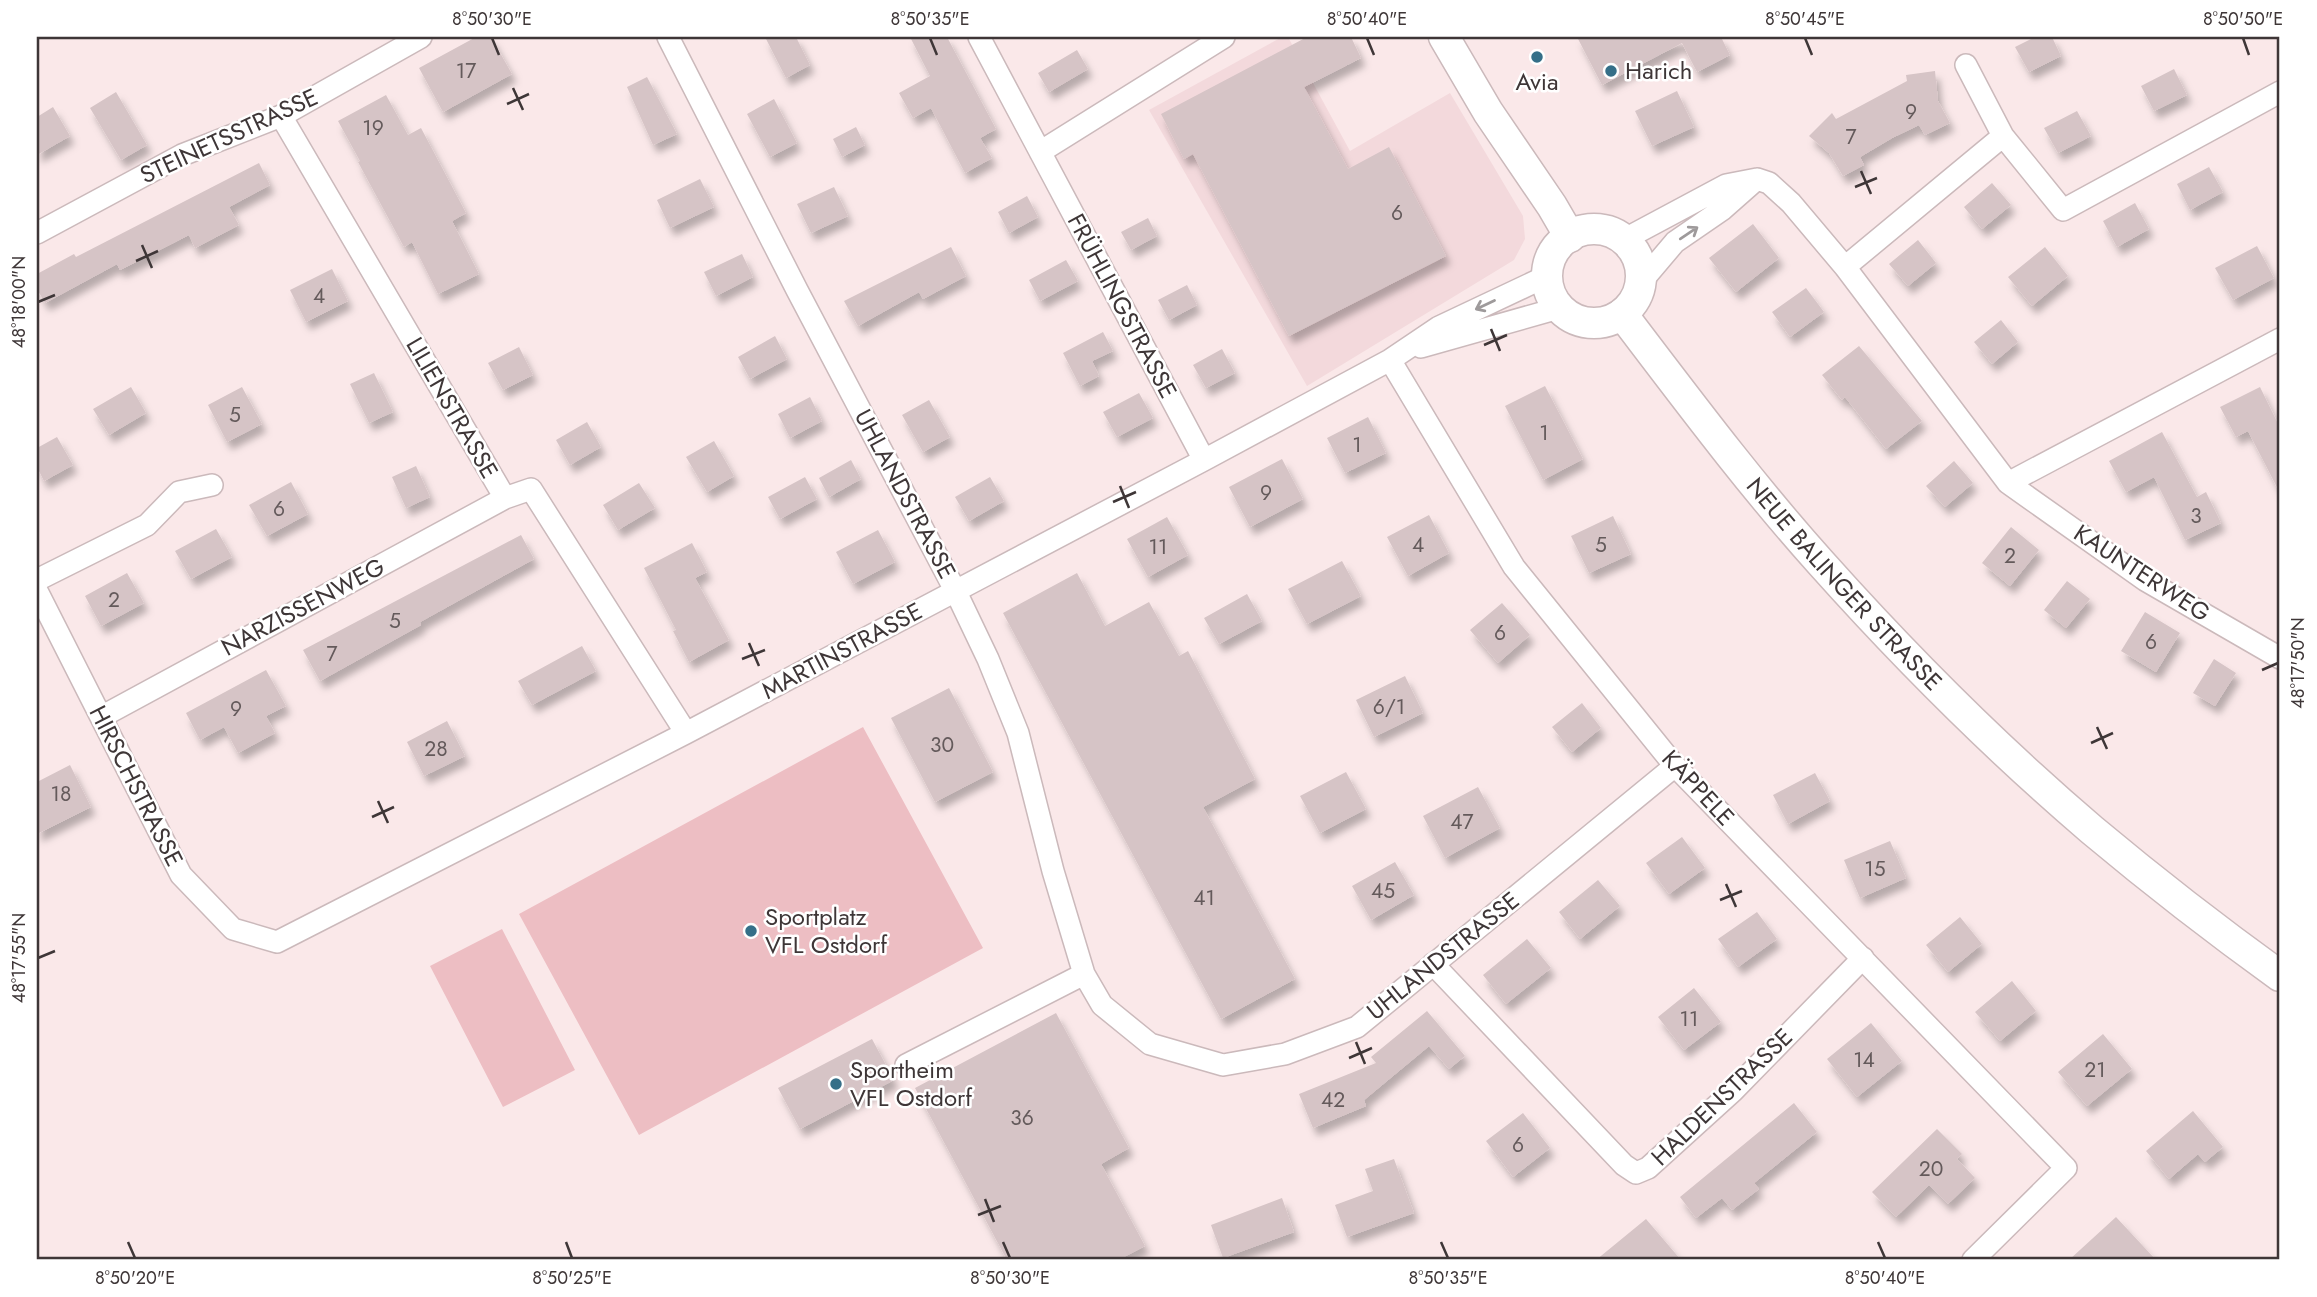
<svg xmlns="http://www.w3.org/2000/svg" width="2317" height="1297" viewBox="0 0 2317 1297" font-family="Jost,sans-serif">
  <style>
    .built { fill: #f3d9dc }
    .green { fill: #edbec3 }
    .building { fill: #d6c4c6; filter: url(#shadow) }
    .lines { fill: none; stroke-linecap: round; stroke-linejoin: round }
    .minor-casing { stroke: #cbb9bb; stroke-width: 24 }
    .secondary-casing { stroke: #cbb9bb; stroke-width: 33 }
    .minor { stroke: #fff; stroke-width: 21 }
    .secondary { stroke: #fff; stroke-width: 30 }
    .oneway { stroke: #9e9a9b }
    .ticks { fill: none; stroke: #3e3637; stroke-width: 2.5 }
    .poi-dot { fill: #356f88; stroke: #fff; stroke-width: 2.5 }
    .labels { text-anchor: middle; stroke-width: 5; stroke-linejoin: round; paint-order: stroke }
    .number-label { font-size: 21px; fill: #645a5b }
    .poi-label { font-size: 24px; fill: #3e3637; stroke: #fff; text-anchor: start }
    .street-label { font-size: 24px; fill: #3e3637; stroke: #fff }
    .neatline { fill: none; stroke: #3e3637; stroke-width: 2.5 }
    .ticks-label { font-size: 18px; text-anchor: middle; fill: #3e3637 }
  </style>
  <defs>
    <filter id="shadow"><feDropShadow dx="4.5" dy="8" stdDeviation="3.5" flood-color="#0004"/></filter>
  </defs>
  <rect width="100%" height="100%" fill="#fae8e9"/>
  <path class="built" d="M1282 37H1288L1350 151 1450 93 1523 216 1525 239 1514 260 1307 386 1149 110Z"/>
  <path class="green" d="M863 727 983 948 639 1135 519 914Z
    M502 929 575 1070 503 1107 430 966Z"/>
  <path class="building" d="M476 37H491L512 74 443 112 419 68Z
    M765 37H796L810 65 786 78Z
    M910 37H947L996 129 980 138 992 158 965 173 931 108 913 118 899 93 930 76Z
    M1307 37H1351L1361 58 1304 87 1348 169 1389 147 1446 256 1289 336 1193 154 1184 159 1161 114Z
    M1577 37H1721L1730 55 1697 72 1682 43 1602 85Z
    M2035 37H2052L2061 56 2029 72 2015 47Z
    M1077 50 1088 69 1049 92 1038 73Z
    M2174 69 2187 95 2154 111 2141 86Z
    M1935 71 1938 101 1950 123 1925 135 1919 125 1892 138 1860 157 1864 165 1843 176 1829 153 1809 136 1832 113 1836 119 1907 81 1906 75Z
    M647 77 677 134 653 145 627 87Z
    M1677 91 1694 127 1652 146 1635 111Z
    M116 92 147 145 121 160 90 108Z
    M386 95 408 135 421 128 466 213 452 221 479 274 438 294 412 242 404 247 358 162 360 161 338 121Z
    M774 99 797 143 770 157 747 114Z
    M53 107 70 136 37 155V117Z
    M2077 111 2091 136 2058 153 2044 128Z
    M856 127 865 145 842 157 833 139Z
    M259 163 270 185 229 207 239 225 195 248 189 235 120 270 117 264 45 303 37 289V274L74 254 76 257Z
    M2209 167 2223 192 2190 210 2177 184Z
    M700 179 714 207 670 228 657 200Z
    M1992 183 2011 205 1982 229 1964 207Z
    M834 187 848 216 811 233 797 204Z
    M1027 196 1038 217 1009 233 998 212Z
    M2135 203 2149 229 2117 247 2103 221Z
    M1148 218 1157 236 1131 250 1121 232Z
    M1753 224 1779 258 1736 292 1709 258Z
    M1918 240 1936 263 1908 286 1889 264Z
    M2257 246 2274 278 2233 300 2215 268Z
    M951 247 966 276 923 299 919 292 858 326 844 301Z
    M2045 247 2068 276 2032 306 2008 277Z
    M742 254 753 277 716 296 704 272Z
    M1066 260 1078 281 1040 301 1029 280Z
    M332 269 348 301 306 322 290 290Z
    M1187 285 1197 305 1169 320 1158 300Z
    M1806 288 1824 312 1790 337 1772 312Z
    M2001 320 2018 342 1992 364 1974 342Z
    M1103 332 1113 351 1092 361 1099 376 1080 386 1063 353Z
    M775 336 787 359 750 379 738 357Z
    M1859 346 1922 421 1886 449 1845 397 1842 400 1822 375Z
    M519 347 533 375 503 390 488 363Z
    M1222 349 1235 373 1206 388 1193 365Z
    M374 373 393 412 369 423 350 384Z
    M1545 386 1583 459 1543 480 1505 406Z
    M131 387 146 413 109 435 93 409Z
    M242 387 262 424 227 442 208 405Z
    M2260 387 2280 428V493L2248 431 2236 437 2220 407Z
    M1139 393 1153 418 1117 437 1103 412Z
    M810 397 822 421 790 438 778 414Z
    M929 400 950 437 923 452 902 415Z
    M1368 417 1386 453 1345 473 1327 438Z
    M587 422 601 447 570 465 556 440Z
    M2162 432 2197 497 2206 492 2221 523 2185 540 2154 477 2126 492 2109 461Z
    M57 437 73 465 44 481 37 467V448Z
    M714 441 734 476 707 492 686 457Z
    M1282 459 1303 499 1250 527 1229 487Z
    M851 460 861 479 829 497 819 478Z
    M1954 461 1973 483 1945 507 1926 486Z
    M416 466 430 497 406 508 392 477Z
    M805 477 817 499 780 519 768 497Z
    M990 477 1004 501 969 521 955 497Z
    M291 482 308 514 267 536 249 505Z
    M639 483 655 508 618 530 603 505Z
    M1429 515 1449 553 1408 576 1387 537Z
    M1613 516 1631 554 1589 573 1571 536Z
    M1167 517 1188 555 1148 577 1127 539Z
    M2011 527 2039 550 2010 586 1982 563Z
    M216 529 232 557 191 579 175 551Z
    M878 530 895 562 853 584 836 552Z
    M521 535 534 559 420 622 421 625 320 681 303 650Z
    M692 543 707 572 695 578 729 640 689 662 673 631 676 630 644 568Z
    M1342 561 1361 596 1307 624 1288 589Z
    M127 573 144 603 101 626 85 596Z
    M1077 573 1105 626 1149 602 1179 656 1188 651 1255 779 1203 807 1295 979 1221 1019 1003 613Z
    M2067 581 2090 599 2066 628 2044 610Z
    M1247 594 1262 621 1219 644 1204 618Z
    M1502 603 1530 635 1498 663 1470 630Z
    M2145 612 2180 633 2156 672 2121 651Z
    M582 646 596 671 532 705 518 681Z
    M2214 659 2236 673 2215 706 2193 693Z
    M266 670 286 706 266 716 275 733 238 753 224 727 200 740 186 713Z
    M1405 676 1423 713 1374 737 1356 700Z
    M949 688 993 772 935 802 891 718Z
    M1582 703 1601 728 1572 752 1552 727Z
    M447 721 465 756 424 776 407 742Z
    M70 765 91 807 37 834V782Z
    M1346 772 1366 809 1320 833 1300 796Z
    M1815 773 1830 801 1788 824 1773 795Z
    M1478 787 1500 828 1445 858 1423 816Z
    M1682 837 1705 868 1669 894 1646 863Z
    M1890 841 1906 878 1860 898 1844 860Z
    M1395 862 1414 895 1371 920 1352 886Z
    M1598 880 1620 906 1580 939 1559 912Z
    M1757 912 1777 939 1738 967 1718 939Z
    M1960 917 1982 944 1948 972 1926 945Z
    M1527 939 1551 968 1506 1004 1483 975Z
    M2012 981 2036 1011 2000 1041 1975 1012Z
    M1694 988 1721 1022 1684 1050 1658 1017Z
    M1427 1011 1465 1056 1449 1069 1429 1046 1364 1100 1366 1106 1313 1128 1299 1094 1376 1063 1371 1057Z
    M1056 1013 1129 1148 1101 1164 1145 1246 1118 1260H1007L915 1088Z
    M1871 1023 1902 1061 1857 1097 1827 1059Z
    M2103 1034 2132 1069 2087 1106 2058 1072Z
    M872 1039 894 1080 800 1129 778 1088Z
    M1794 1103 1817 1132 1754 1183 1759 1189 1732 1210 1722 1198 1696 1218 1680 1197Z
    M2193 1111 2223 1147 2205 1162 2198 1154 2169 1179 2146 1151Z
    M1523 1113 1550 1148 1513 1177 1486 1141Z
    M1937 1129 1962 1154 1957 1159 1975 1178 1948 1204 1929 1185 1896 1217 1872 1192Z
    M1394 1159 1414 1213 1347 1237 1335 1205 1373 1191 1365 1169Z
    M1282 1198 1294 1232 1223 1258 1211 1225Z
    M2116 1217 2156 1260H2069Z
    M1646 1219 1681 1260H1596Z"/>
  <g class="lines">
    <defs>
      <path id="minor" d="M668 37 797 290 956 592 988 659 1018 733 1053 871 1084 974 1102 1005 1150 1044 1223 1065 1285 1054 1357 1027 1675 766
        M979 37 1204 460
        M1966 65 2003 136
        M281 116 505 498 531 489 686 733
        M1040 152 1224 37
        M37 233 182 155 281 116 421 37
        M1625 239 1726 185 1757 179 1769 183 1791 203 1845 267 2008 483 2280 339
        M1845 267 2003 136 2063 210 2280 92
        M1642 281 1675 242 1723 209 1757 179
        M1421 347 1559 308
        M1390 360 1514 567 1675 766 2066 1168 1973 1260
        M2008 483 2145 580 2280 658
        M37 580 147 525 179 492 212 485
        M37 591 181 875 233 929 277 942 686 733 1204 460 1390 360 1439 327 1547 276
        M101 717 505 498
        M1433 964 1624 1165 1636 1173 1648 1168 1733 1091 1863 958
        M906 1065 1084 974"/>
      <g id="secondary">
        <path d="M1444 37 1488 112 1552 206 1570 237"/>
        <circle cx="1594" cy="276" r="47"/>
        <path id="s1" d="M1622 314C1686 398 1750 484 1821 563 1905 657 1996 748 2092 830 2153 881 2216 930 2280 976"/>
      </g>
    </defs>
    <use href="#minor" class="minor-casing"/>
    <use href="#secondary" class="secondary-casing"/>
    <use href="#minor" class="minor"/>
    <use href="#secondary" class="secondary"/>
  </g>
  <defs><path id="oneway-shaft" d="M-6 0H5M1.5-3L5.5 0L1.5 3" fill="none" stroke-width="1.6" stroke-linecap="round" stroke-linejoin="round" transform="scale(1.75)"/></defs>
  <g class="oneway">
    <use href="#oneway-shaft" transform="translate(1689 233) rotate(-34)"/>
    <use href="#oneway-shaft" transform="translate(1485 305) rotate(155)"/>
  </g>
  <path class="ticks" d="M492 38 499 55M930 38 937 55M1367 38 1374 55M1805 38 1812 55M2243 38 2249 55M513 88 523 110M507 104 529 94M1861 171 1871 194M1855 187 1877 178M142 245 152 268M136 261 158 251M38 302 55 295M1491 329 1500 351M1484 345 1507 335M1120 486 1129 508M1113 502 1136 492M749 643 759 666M742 659 765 650M2262 670 2278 663M2097 727 2107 749M2091 743 2113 733M378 801 388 823M372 817 394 807M1726 884 1736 907M1720 900 1742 891M38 958 55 951M1356 1042 1365 1064M1349 1058 1372 1048M985 1199 994 1222M978 1215 1001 1206M128 1242 135 1258M566 1242 572 1258M1003 1242 1010 1258M1441 1242 1448 1258M1878 1242 1885 1258"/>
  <g class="poi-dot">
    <circle cx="1537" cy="57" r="7"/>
    <circle cx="1611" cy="71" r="7"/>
    <circle cx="751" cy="931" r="7"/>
    <circle cx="836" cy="1084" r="7"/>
  </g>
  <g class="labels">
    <g class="number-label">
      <text x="466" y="78">17</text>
      <text x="1911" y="119">9</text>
      <text x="373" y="135">19</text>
      <text x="1851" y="144">7</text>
      <text x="1397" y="220">6</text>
      <text x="319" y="303">4</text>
      <text x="235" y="422">5</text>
      <text x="1544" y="440">1</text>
      <text x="1357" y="452">1</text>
      <text x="1266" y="500">9</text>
      <text x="279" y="516">6</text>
      <text x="2196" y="523">3</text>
      <text x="1418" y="552">4</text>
      <text x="1601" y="552">5</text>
      <text x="1158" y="554">11</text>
      <text x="2010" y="563">2</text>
      <text x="114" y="607">2</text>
      <text x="395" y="628">5</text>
      <text x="1500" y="640">6</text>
      <text x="2151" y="649">6</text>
      <text x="332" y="661">7</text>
      <text x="1389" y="714">6/1</text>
      <text x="236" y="716">9</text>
      <text x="942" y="752">30</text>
      <text x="436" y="756">28</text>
      <text x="61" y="801">18</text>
      <text x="1462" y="829">47</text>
      <text x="1875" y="876">15</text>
      <text x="1383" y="898">45</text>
      <text x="1204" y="905">41</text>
      <text x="1689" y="1026">11</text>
      <text x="1864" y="1067">14</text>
      <text x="2095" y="1077">21</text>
      <text x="1333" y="1107">42</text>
      <text x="1022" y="1125">36</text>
      <text x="1518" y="1152">6</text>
      <text x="1931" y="1176">20</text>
    </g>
    <g class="poi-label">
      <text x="1625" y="79">Harich</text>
      <text x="1537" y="90" text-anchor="middle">Avia</text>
      <text x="765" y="925">Sportplatz<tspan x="765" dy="28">VFL Ostdorf</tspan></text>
      <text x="850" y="1078">Sportheim<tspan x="850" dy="28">VFL Ostdorf</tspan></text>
    </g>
    <g class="street-label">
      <text transform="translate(229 136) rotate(-25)" y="8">STEINETSSTRASSE</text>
      <text transform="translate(1122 306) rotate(62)" y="8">FRÜHLINGSTRASSE</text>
      <text transform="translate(452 408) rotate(60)" y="8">LILIENSTRASSE</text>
      <text transform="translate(905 494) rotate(62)" y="8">UHLANDSTRASSE</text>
      <text transform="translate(2142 573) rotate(33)" y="8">KAUNTERWEG</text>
      <text dy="8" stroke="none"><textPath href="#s1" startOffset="350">NEUE BALINGER STRASSE</textPath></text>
      <text transform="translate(303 607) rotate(-28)" y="8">NARZISSENWEG</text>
      <text transform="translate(842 651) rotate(-28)" y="8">MARTINSTRASSE</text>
      <text transform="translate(136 786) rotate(63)" y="8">HIRSCHSTRASSE</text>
      <text transform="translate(1698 788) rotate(47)" y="8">KÄPPELE</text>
      <text transform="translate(1443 956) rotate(-39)" y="8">UHLANDSTRASSE</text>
      <text transform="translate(1722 1097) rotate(-44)" y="8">HALDENSTRASSE</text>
    </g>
  </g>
  <rect width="2317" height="1297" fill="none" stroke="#ffffff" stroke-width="77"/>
  <rect x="38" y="38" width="2240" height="1220" class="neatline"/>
  <g class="ticks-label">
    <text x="492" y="25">8°50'30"E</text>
    <text x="930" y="25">8°50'35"E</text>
    <text x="1367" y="25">8°50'40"E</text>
    <text x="1805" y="25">8°50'45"E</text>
    <text x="2243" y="25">8°50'50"E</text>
    <text transform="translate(19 302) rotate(-90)" y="6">48°18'00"N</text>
    <text transform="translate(2298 663) rotate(-90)" y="6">48°17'50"N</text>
    <text transform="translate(19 958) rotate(-90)" y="6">48°17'55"N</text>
    <text x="135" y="1284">8°50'20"E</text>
    <text x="572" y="1284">8°50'25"E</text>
    <text x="1010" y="1284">8°50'30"E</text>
    <text x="1448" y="1284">8°50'35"E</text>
    <text x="1885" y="1284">8°50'40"E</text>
  </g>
</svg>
